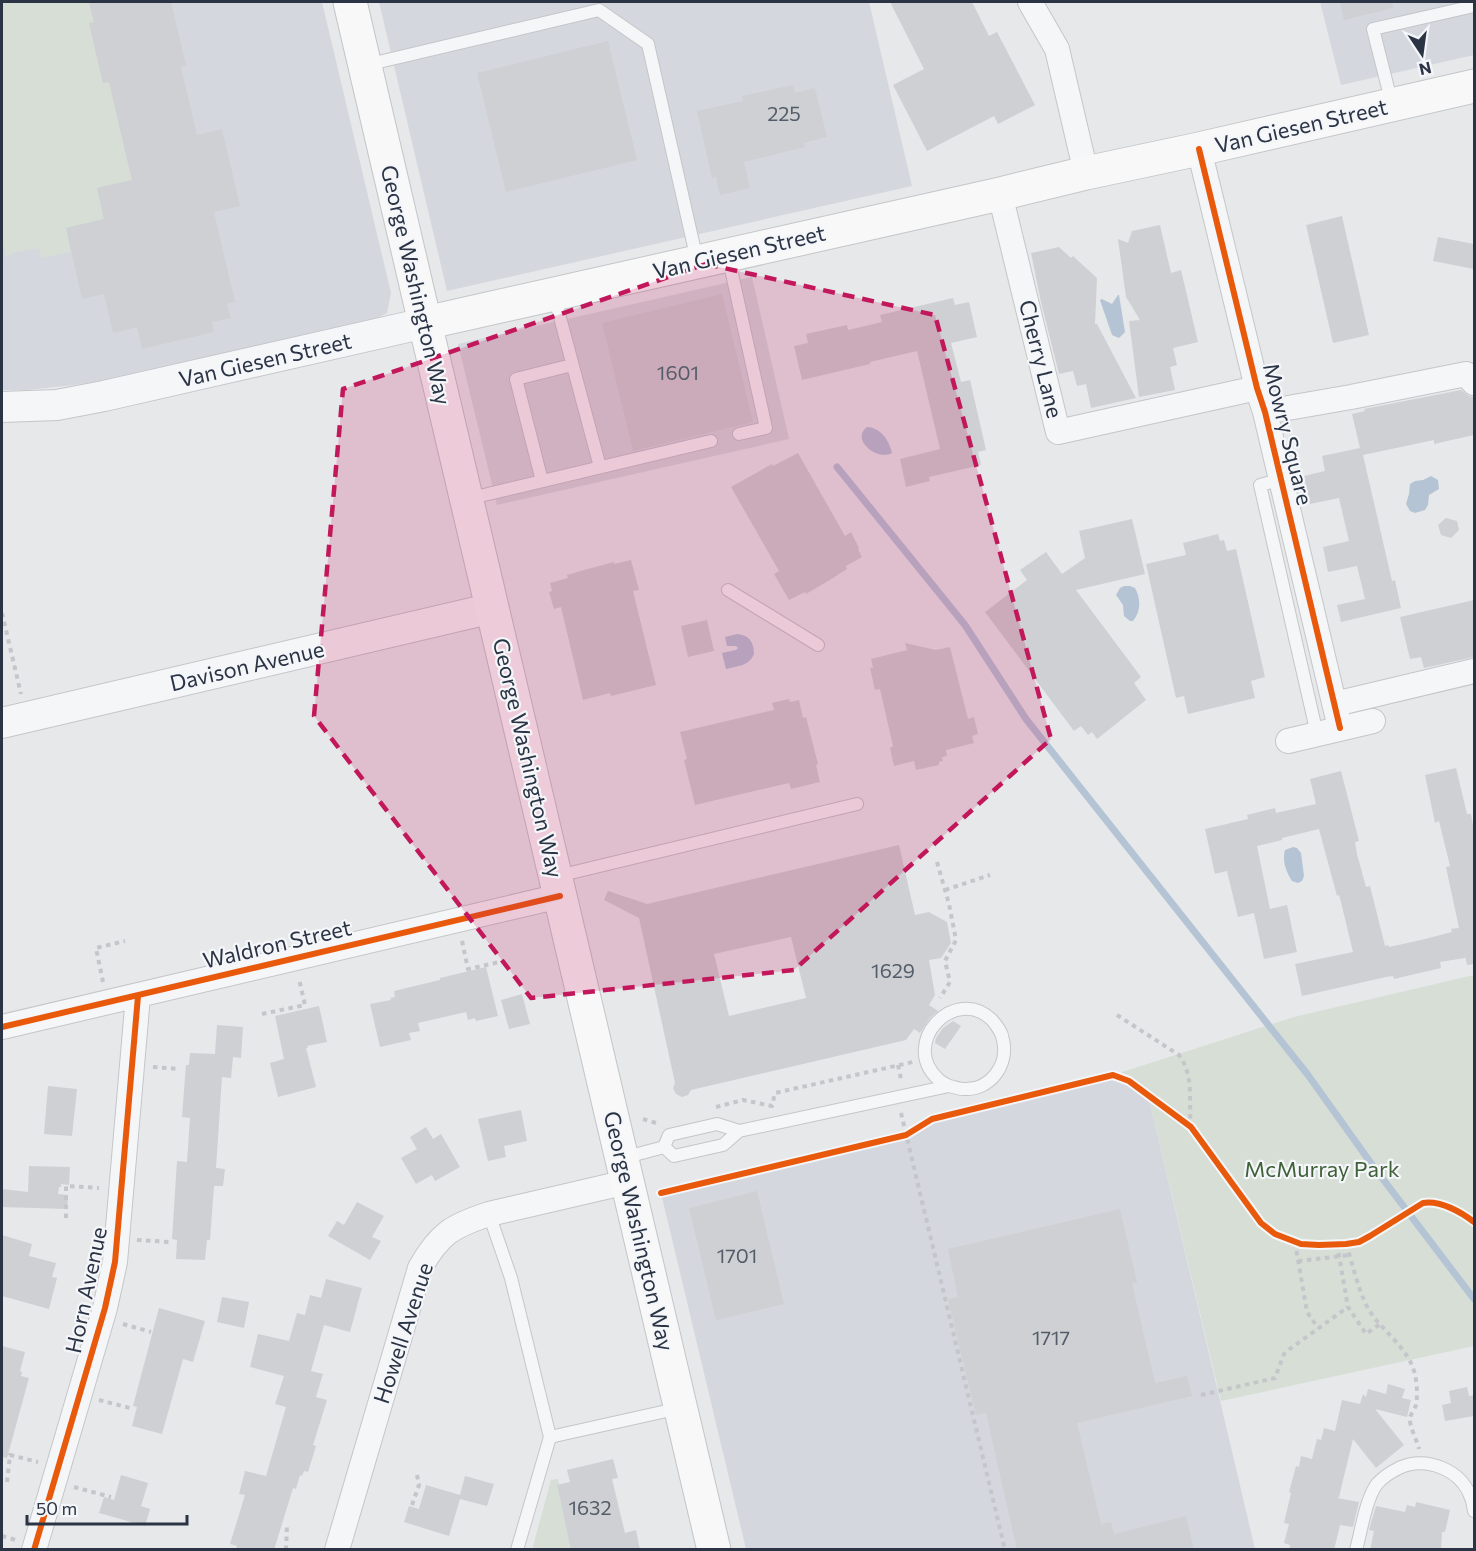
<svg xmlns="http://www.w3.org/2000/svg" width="1476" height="1551" viewBox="0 0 1476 1551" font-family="Commissioner,sans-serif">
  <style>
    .built { fill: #d4d7dd }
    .green { fill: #d6ded6 }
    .water { fill: #b4c4d5 }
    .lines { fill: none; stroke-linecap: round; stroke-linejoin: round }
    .stream { stroke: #b4c4d5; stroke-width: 7 }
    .building { fill: #ced0d3; fill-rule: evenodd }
    .service-casing { stroke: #c4c6c8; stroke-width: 14 }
    .minor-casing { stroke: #c4c6c8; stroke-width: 26 }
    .tertiary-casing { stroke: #c4c6c8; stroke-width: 32 }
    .secondary-casing { stroke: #c4c6c8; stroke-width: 35 }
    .primary-casing { stroke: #c2c5c8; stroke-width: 35 }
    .path { stroke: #c5c6ca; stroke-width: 4; stroke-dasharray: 4.5 4.5; stroke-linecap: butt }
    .service { stroke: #f5f6f7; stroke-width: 12 }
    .minor { stroke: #f5f6f7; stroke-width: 24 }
    .tertiary { stroke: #f5f6f7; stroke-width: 30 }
    .secondary { stroke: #f8f8f8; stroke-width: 33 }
    .primary { stroke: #f8f8f8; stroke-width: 33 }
    .cycleway-casing { stroke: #f4f6f9; stroke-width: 10 }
    .cycleway { stroke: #e8590c; stroke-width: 6 }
    .marked { fill: #c2185b; fill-opacity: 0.2; stroke: #c2185b; stroke-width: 4.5; stroke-dasharray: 12 8; stroke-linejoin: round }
    .labels { text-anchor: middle; stroke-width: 4.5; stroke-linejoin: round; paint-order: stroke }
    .number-label { font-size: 20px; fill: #545c69 }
    .street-label { font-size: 22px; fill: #2b3445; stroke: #f4f6f9 }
    .park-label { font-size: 22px; fill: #3f6138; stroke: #f4f6f9 }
  </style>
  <rect width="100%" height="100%" fill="#e6e8ea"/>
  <path class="built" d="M2 2H322L391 293 387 313 376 319 112 379 74 385 27 390H2Z
    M379 2H869L912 186 447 291Z
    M1320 2H1474V55L1341 85Z
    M752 277 789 439 497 505 458 344Z
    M1113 1075 1148 1095 1255 1549H746L661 1193 906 1135 932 1119Z"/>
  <path class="green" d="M2 2H89L94 22 89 23 103 83 109 82 132 180 97 188 104 219 66 228 71 252 41 258 39 248 12 253 6 258 2 238Z
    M1474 975V1346L1221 1401 1148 1095 1113 1075 1294 1017Z
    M558 1479 559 1485 557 1486 571 1549 532 1550 551 1480Z"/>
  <path class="water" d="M1118 295H1119L1125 332 1119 338 1112 335 1100 300 1102 299 1112 304Z
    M867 427C881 428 889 440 892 453 878 461 850 440 867 427Z
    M1431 476 1438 480 1439 489 1429 495 1428 505 1425 510 1415 513 1410 511 1406 504 1409 494 1410 484 1415 481 1423 480Z
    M1124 586H1130L1135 588C1141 599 1141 611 1133 621H1130L1124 616 1123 605 1116 595 1120 588Z
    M737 634C749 635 754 642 754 654 749 666 738 666 726 669L722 653 736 650 738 648 736 646H727L725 637Z
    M1293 847 1297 848 1301 853 1304 876 1302 881 1298 883 1292 881C1286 872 1282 860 1285 850Z"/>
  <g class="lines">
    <path class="stream" d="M837 467 965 625 1026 719 1308 1075 1373 1166 1474 1299"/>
  </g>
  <path class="building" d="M89 2H171L186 65 181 67 197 135 222 129 240 206 214 212 235 302 227 304 231 318 212 322 214 332 142 349 137 327 113 333 104 294 82 299 66 228 104 219 97 188 132 180 109 82 103 83 89 23 94 22Z
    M890 2H972L989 36 997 32 1035 105 998 124 994 116 927 151 893 85 924 69Z
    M1340 2H1392L1393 8 1344 20Z
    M608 41 637 160 506 192 477 73Z
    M793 85 795 93 815 88 827 137 804 143 805 147 744 162 750 188 720 195 716 177 712 178 697 111 743 101 742 96Z
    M1342 216 1369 335 1333 343 1306 225Z
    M1160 225 1171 273 1181 270 1198 342 1173 348 1177 365 1170 367 1175 390 1139 397 1129 321 1140 320 1126 297 1118 239 1128 243 1132 231Z
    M1438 237 1474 244V269L1433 261Z
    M1059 247 1071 258 1073 256 1097 278 1095 324H1097L1136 398 1091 408 1086 384 1077 386 1073 371 1059 374 1041 302 1031 253Z
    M722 294 753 422 633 451 602 323Z
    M953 298 955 305 969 302 977 337 951 343 961 382 970 380 986 450 978 452 981 465 929 477 930 481 906 487 900 459 940 449 917 351 870 362V364L802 380 794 346 808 343 806 334 847 325 848 330 882 322 880 315Z
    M1461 390 1469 396 1474 397V435L1434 444V440L1363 455 1392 581 1395 580 1401 608 1341 622 1337 605 1365 599 1357 566 1328 572 1323 547 1349 541 1339 498 1310 504 1304 476 1325 471 1322 456 1360 448 1352 414 1365 411 1364 409Z
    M798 453 845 536 851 532 859 548 858 549 862 557 846 566 847 569 833 578 806 594 805 592 789 600 774 574 779 571 731 487 772 464 773 466Z
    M1446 518 1457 521 1459 530 1451 538 1441 535 1438 525Z
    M1132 519 1145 574 1076 590 1141 677 1134 683 1146 700 1097 739 1092 732 1088 735 1081 726 1074 731 985 612 1027 580 1020 570 1046 552 1062 574 1085 558 1079 531Z
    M1218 534 1220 541 1224 540 1227 551 1236 549 1265 677 1251 681 1255 698 1188 714 1184 696 1176 698 1146 564 1186 555 1183 543Z
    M631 560 639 590 633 591 656 685 611 696 610 693 583 700 561 607 554 609 549 592 552 591 550 583 568 578 567 575 584 570 614 562V564Z
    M1474 600V657L1424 668 1421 657 1410 659 1400 617Z
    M707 620 714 651 688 657 681 626Z
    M905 643 936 650 950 647 968 719 974 717 978 734 972 736 974 743 946 750 947 756 942 757 943 761 939 762V765L916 770 914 761 894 766 890 748 893 746 880 689 875 690 870 668H873L871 659 907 650Z
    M789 699 790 702 799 700 803 718 806 717 818 764 816 765 820 782 791 789 789 783 695 805 684 760 687 759 680 732 774 710 772 703Z
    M1456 768 1467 814H1471L1474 831V964L1467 965 1465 956V958L1440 962 1441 968 1394 979 1393 976 1386 977 1302 996 1295 964 1353 952 1341 902 1339 895 1337 896 1319 829 1282 838V840L1257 846 1270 909 1287 905 1297 952 1264 959 1254 913 1238 917 1227 871 1215 874 1205 829 1248 819 1247 815 1275 808 1276 813 1316 804 1310 779 1341 771 1359 841 1355 842 1357 854 1366 887 1370 886 1385 946 1388 945 1389 947 1421 940 1452 932 1451 929 1459 928 1446 867 1450 866 1439 821 1435 823 1425 775Z
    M899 845 915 915 929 912 947 922 951 943 941 958 929 960 935 995 929 1005 938 1011 930 1018 920 1033 914 1029 906 1040 691 1090 688 1095 682 1097 676 1094 673 1088 675 1083 639 918 604 900 608 891 647 904ZM791 937 806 998 729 1016 714 954Z
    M486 967 498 1016 476 1021 475 1018 468 1020 466 1012 418 1023 420 1031 409 1033 411 1040 380 1047 370 1004 391 1000 390 998 395 997 394 991 440 980V978Z
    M522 994 530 1024 509 1029 501 1000Z
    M319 1006 327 1042 307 1046 308 1048H306L316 1087 278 1097 270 1063 284 1059 275 1016Z
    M953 1021 961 1026 945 1049 935 1043 936 1038 943 1028Z
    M217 1025 243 1027 241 1058 233 1057 231 1078 222 1077 216 1168 225 1169 223 1186H214L210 1240H207L205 1260 176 1259 177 1240 172 1239 177 1161 187 1162 190 1118 182 1117 186 1065H189L190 1053 215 1054Z
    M48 1086 77 1089 72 1136 44 1134Z
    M521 1110 527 1141 504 1146 506 1157 488 1161 478 1119Z
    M426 1127 433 1139 441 1134 460 1167 435 1181 432 1175 416 1184 401 1158 417 1149 410 1137Z
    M29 1166 70 1167 69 1185 61 1184V1187H59L58 1194 68 1195 67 1209 2 1207V1189L28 1192Z
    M757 1191 784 1304 716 1320 689 1208Z
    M357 1202 384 1216 372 1237 381 1241 370 1260 328 1236 337 1221 344 1225Z
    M1120 1209 1137 1282 1132 1283 1155 1383 1187 1376 1192 1396 1077 1423 1101 1524 1111 1522 1114 1534 1186 1516 1194 1550H1017L986 1413 976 1415 948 1299 958 1297 948 1249Z
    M2 1235 32 1244 29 1256 56 1263 52 1277 57 1278 49 1309 2 1296Z
    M326 1279 362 1288 350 1332 324 1325 311 1371 323 1374 316 1397 327 1400 313 1445 316 1446 308 1472 304 1471 302 1476 300 1475 296 1489 293 1488 274 1550H236L237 1546 230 1544 245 1495 239 1494 245 1471 266 1476 286 1407 275 1404 284 1376 250 1367 258 1334 289 1341 297 1313 305 1315 310 1295 321 1298Z
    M222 1297 249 1302 244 1328 217 1322Z
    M159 1308 205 1321 193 1362 183 1359 162 1434 132 1426 137 1407 133 1406Z
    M2 1346 25 1352 20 1371 22 1372 21 1376 29 1378 7 1458 2 1457Z
    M1388 1384 1405 1389 1402 1398 1411 1400 1407 1417 1375 1409 1404 1445 1376 1468 1353 1439 1339 1497 1337 1498 1359 1502 1353 1527 1340 1525 1334 1550H1289L1290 1545 1284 1543 1289 1524 1284 1523 1291 1493 1289 1492 1296 1466 1299 1467 1301 1456 1312 1459 1317 1439 1321 1440 1324 1428 1335 1431 1342 1400 1360 1404 1363 1394 1366 1397 1368 1389 1386 1394Z
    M1467 1387 1469 1396 1474 1395V1416L1445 1421 1442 1405 1451 1403 1449 1391Z
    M613 1459 618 1478 612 1479 625 1533 636 1530 640 1550H571L557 1485 570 1482 567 1470Z
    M121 1475 148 1483 141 1506 150 1509 145 1526 99 1513 104 1497 114 1500Z
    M465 1476 494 1484 487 1506 460 1499 449 1536 404 1522 409 1506 419 1509 426 1485 460 1495Z
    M1416 1502 1450 1510 1445 1532H1442L1441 1550H1370L1374 1531 1369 1530 1376 1506 1405 1512 1407 1505 1415 1507Z"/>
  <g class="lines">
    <defs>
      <path id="service" d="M366 65 599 10 648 44 697 260
        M1392 104 1373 29 1474 6
        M728 256 766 428 739 434
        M554 295 600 467
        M1282 479 1260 485 1317 734
        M542 481 516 379 572 365
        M467 499 711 441
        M728 590 818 645
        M558 876 857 804
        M664 1147 674 1156 723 1145 739 1131
        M623 1158 664 1147 669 1135 717 1124 739 1131 949 1086C954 1087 959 1089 963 1089 990 1091 1009 1065 1003 1040 1002 1032 997 1026 992 1020 955 984 899 1043 938 1079 941 1082 946 1084 949 1086
        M489 1214 511 1278 550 1437 517 1550
        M550 1437 680 1408
        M1356 1550C1361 1532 1366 1498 1377 1484 1383 1477 1391 1472 1399 1468 1426 1456 1461 1469 1471 1498 1473 1502 1473 1507 1474 1511"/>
      <path id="minor" d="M1030 2 1057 49 1086 173
        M1199 149 1257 388 1265 412 1340 728
        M1000 194 1058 432 1257 388
        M1265 412 1351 397 1466 374 1474 383
        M1335 704 1474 671
        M1288 741 1373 721
        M2 1027 560 896
        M34 1550 105 1308 115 1262 138 996
        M337 1550 420 1268C439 1234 452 1226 489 1214L627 1182"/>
      <path id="tertiary" d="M2 407 57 405 104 396 425 323
        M2 723 493 608"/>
      <path id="secondary" d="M425 323 1000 194 1086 173 1199 149 1474 86"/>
      <path id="primary" d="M350 2 425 323 714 1550"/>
    </defs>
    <use href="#service" class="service-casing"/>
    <use href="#minor" class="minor-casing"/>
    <use href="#tertiary" class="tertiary-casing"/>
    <use href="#secondary" class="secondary-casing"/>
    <use href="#primary" class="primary-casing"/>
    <path class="path" d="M2 613 21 694
      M937 862 949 904 956 940 945 961 950 982 940 998
      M945 890 990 875
      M462 941 468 969 504 961
      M103 982 96 948 125 941
      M262 1014 305 1005 299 979
      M1117 1015 1179 1055C1195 1077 1188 1101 1191 1127
      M898 1065 901 1079
      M153 1067 180 1069
      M716 1107 743 1100 772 1106 775 1093 913 1062
      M901 1113 1005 1550
      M643 1119 656 1123 660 1122
      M66 1218V1186L99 1188
      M137 1240 170 1242
      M1295 1242 1307 1312 1318 1328
      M1337 1244 1348 1307 1366 1334 1380 1324
      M1346 1244C1353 1264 1359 1296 1371 1313 1384 1332 1405 1346 1413 1368 1417 1379 1418 1394 1416 1405 1415 1409 1411 1413 1410 1418 1409 1426 1417 1440 1419 1449
      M1298 1261 1350 1255
      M123 1324 151 1332
      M1201 1395 1275 1378 1284 1354 1287 1351 1348 1307
      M99 1400 130 1408
      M7 1482 10 1455 38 1462
      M74 1487 111 1497
      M412 1505 419 1485 417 1475
      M2 1536 16 1540
      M286 1550 287 1525"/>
    <use href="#service" class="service"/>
    <use href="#minor" class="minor"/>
    <use href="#tertiary" class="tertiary"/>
    <use href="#secondary" class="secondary"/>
    <use href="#primary" class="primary"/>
    <defs>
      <path id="cycleway" d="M1199 149 1257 388 1265 412 1340 728
        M2 1027 560 896
        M661 1193 906 1135 932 1119 1113 1075 1129 1081 1191 1127 1261 1223 1275 1234 1301 1244 1319 1245 1346 1244 1359 1242 1370 1236 1423 1203C1440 1200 1461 1212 1474 1222
        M34 1550 105 1308 115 1262 138 996"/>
    </defs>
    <use href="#cycleway" class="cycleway-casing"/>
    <use href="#cycleway" class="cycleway"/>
  </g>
  <path class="marked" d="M706 264 935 315 1051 739 794 970 531 998 314 716 343 389Z"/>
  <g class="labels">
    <g class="number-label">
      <text x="784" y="121">225</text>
      <text x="678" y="380">1601</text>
      <text x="893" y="978">1629</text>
      <text x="737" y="1263">1701</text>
      <text x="1051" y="1345">1717</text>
      <text x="590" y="1515">1632</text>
    </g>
    <g class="street-label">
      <text transform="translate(1301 126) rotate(-13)" y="8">Van Giesen Street</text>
      <text transform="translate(739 252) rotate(-13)" y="8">Van Giesen Street</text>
      <text transform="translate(416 285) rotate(77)" y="8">George Washington Way</text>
      <text transform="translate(1041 359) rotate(76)" y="8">Cherry Lane</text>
      <text transform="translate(265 360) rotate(-13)" y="8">Van Giesen Street</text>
      <text transform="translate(1288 434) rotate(76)" y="8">Mowry Square</text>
      <text transform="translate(247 666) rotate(-13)" y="8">Davison Avenue</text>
      <text transform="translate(528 758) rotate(77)" y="8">George Washington Way</text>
      <text transform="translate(277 944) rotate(-13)" y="8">Waldron Street</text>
      <text transform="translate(639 1231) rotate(77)" y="8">George Washington Way</text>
      <text transform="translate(86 1290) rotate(-78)" y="8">Horn Avenue</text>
      <text transform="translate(403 1333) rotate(-72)" y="8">Howell Avenue</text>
    </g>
    <g class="park-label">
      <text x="1322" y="1177">McMurray Park</text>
    </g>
  </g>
  <rect width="1476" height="1551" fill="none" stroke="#2b3445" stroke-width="6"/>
  <g transform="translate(1422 54) rotate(167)" stroke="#f4f6f9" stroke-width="4.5" paint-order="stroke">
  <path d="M0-4.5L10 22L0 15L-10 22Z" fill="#2b3445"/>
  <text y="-9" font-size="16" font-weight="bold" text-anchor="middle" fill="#2b3445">N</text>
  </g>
  <path d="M27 1515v9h160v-9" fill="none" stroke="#2b3445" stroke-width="3"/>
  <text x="36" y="1515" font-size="18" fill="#2b3445" stroke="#f4f6f9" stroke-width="4.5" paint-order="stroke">50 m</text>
</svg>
